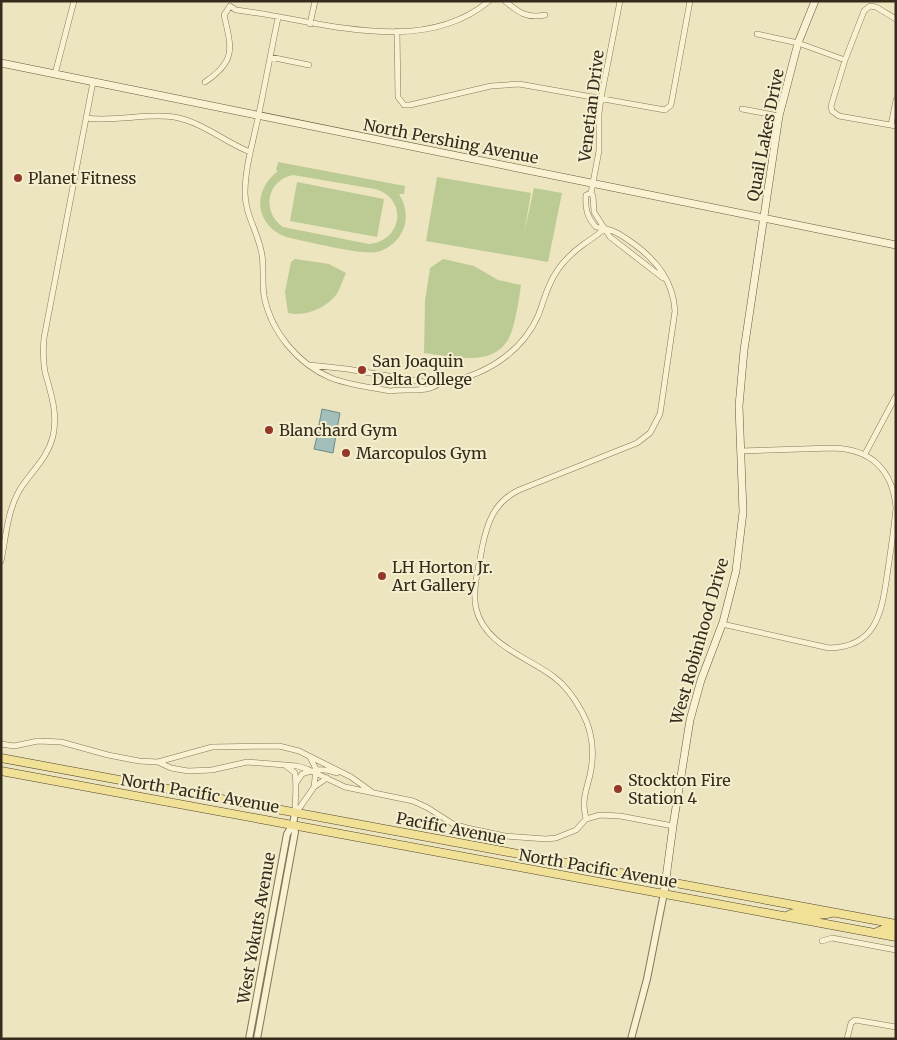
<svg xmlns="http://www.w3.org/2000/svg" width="897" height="1040" viewBox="0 0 897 1040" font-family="Merriweather,serif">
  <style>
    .green { fill: #bcca94; fill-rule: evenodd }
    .water { fill: #a2bfba; stroke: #6a8c88 }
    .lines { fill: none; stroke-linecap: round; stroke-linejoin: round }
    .minor-casing { stroke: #857658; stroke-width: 6 }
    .tertiary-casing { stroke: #857658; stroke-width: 8 }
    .secondary-casing { stroke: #67573b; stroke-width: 8 }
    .primary-casing { stroke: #52432c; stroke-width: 9 }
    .minor { stroke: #f8f2d2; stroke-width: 5 }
    .tertiary { stroke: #f8f2d2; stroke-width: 6 }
    .secondary { stroke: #f8f2d2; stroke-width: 7 }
    .primary { stroke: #f0e197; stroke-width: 8 }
    .poi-dot { fill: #933729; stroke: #f4efcf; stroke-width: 2 }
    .labels { text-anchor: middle; stroke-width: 4; stroke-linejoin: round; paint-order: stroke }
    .street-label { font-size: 16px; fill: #352b1c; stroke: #f4efcf }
    .poi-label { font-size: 16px; fill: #352b1c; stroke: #f4efcf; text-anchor: start }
  </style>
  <rect width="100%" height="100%" fill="#ede5bf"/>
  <path class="green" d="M278 162 405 186 404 194H399C406 205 408 218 403 230 398 241 389 249 377 252 360 255 310 242 290 238 256 229 250 192 278 171L276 170ZM293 175 375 189C408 198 403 241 369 244L283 227C261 212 267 180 293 175Z
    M437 177 531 193 524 234 534 188 562 193 548 262 426 241Z
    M297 182 384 199 377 237 290 221Z
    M295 259 329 264 346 273C343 279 341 286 338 292 328 308 305 317 288 313L285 292 291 262Z
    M443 259 474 266 498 280 521 285C519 299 517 313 513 327 502 370 457 357 424 353L425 301 430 268Z"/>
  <path class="water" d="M322 409 340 413 336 434 318 430Z
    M318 432 336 435 333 453 314 449Z"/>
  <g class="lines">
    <defs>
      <path id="minor" d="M505 1C518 12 527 19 545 15
        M230 6 236 10C315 19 420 59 489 1
        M278 18C271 51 265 85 258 118 253 142 245 168 245 193 245 215 259 234 262 255 264 268 262 282 264 296 271 332 298 364 331 378 350 385 371 388 391 391 408 388 425 394 440 383
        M896 19 876 7 870 6 864 11 845 60 831 106 832 111 839 116 896 126
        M310 24 315 1
        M397 31 398 97 404 105H410L491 86 519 84 665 110 671 105 690 1
        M757 34 798 43 845 60
        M270 57 309 65
        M55 74 74 1
        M205 82C236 61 232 49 224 15L230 6
        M742 109 779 116
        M86 118C116 122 145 113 174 117 203 122 224 142 250 152
        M891 125 896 100
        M591 193 593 196 594 212 610 237 663 278
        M310 365 347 369 430 383C474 382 519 358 538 316 544 301 547 285 557 271 564 260 573 252 584 244 591 239 598 235 605 228
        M740 451 833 448C871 449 893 470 896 508
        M865 454 896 396
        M1 561C6 538 7 512 19 491 31 471 47 460 53 436 58 413 51 394 45 372 43 361 43 349 44 338L93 82
        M722 624 829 648C879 647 882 609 888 569 891 549 894 529 896 508
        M1 744 14 746 38 741 61 742 108 755 139 761 158 762 171 768 188 771 212 770 247 762 297 766 307 769 345 787 413 801 428 808 453 824 467 828 505 836 546 839 556 838 576 830 586 819 600 815 620 816 673 826
        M310 757 316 769 314 787
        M158 762 212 747 279 746 299 751 351 777 372 792
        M286 766 295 773C297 786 295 800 295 813
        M296 783 302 774C315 769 323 768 337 773
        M296 813 314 787 327 778
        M586 819C585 814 584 809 584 804 584 794 588 784 590 775 595 752 593 732 582 712 575 699 566 686 554 677 528 657 484 645 476 608 472 589 479 567 482 548 487 523 494 502 519 490L637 443 650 433 660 414 675 311C673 281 657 261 634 244 620 234 613 229 596 227 587 217 585 209 586 195L591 193 599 151V114L601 98 620 1
        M822 941 832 938 896 950
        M847 1039 851 1023 855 1020 896 1027"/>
      <path id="tertiary" d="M249 1039 287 834 293 824 295 813
        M257 1039 295 832 293 824
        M631 1039 647 979 664 893"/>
      <path id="secondary" d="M1 63 896 245
        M664 893 673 826 690 720 701 680 723 622 736 571 743 512 739 406 744 350 779 116 798 43 815 1"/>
      <path id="primary" d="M1 758 896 924
        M1 771C300 825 598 881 896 937
        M786 916C804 907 814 919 832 913
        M877 932 887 928 896 930"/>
    </defs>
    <use href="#minor" class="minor-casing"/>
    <use href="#tertiary" class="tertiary-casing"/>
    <use href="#secondary" class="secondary-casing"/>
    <use href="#primary" class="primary-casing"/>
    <use href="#minor" class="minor"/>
    <use href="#tertiary" class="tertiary"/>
    <use href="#secondary" class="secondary"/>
    <use href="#primary" class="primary"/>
  </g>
  <g class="poi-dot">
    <circle cx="18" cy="178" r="5"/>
    <circle cx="362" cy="370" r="5"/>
    <circle cx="269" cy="430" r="5"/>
    <circle cx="346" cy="453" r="5"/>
    <circle cx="382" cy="576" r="5"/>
    <circle cx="618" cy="789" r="5"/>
  </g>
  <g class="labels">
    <g class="street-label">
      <text transform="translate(591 106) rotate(-83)" y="6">Venetian Drive</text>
      <text transform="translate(765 135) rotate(-79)" y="6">Quail Lakes Drive</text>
      <text transform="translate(451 141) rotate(11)" y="6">North Pershing Avenue</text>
      <text transform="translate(699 641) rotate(-74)" y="6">West Robinhood Drive</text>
      <text transform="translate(200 793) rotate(10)" y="6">North Pacific Avenue</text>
      <text transform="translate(451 828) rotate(11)" y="6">Pacific Avenue</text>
      <text transform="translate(598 868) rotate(10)" y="6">North Pacific Avenue</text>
      <text transform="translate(256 928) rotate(-80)" y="6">West Yokuts Avenue</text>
    </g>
    <g class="poi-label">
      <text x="28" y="184">Planet Fitness</text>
      <text x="372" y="367">San Joaquin<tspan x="372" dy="18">Delta College</tspan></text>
      <text x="279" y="436">Blanchard Gym</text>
      <text x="356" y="459">Marcopulos Gym</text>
      <text x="392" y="573">LH Horton Jr.<tspan x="392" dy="18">Art Gallery</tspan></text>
      <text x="628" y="786">Stockton Fire<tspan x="628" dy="18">Station 4</tspan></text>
    </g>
  </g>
  <rect width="897" height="1040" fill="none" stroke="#352b1c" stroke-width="5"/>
</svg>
